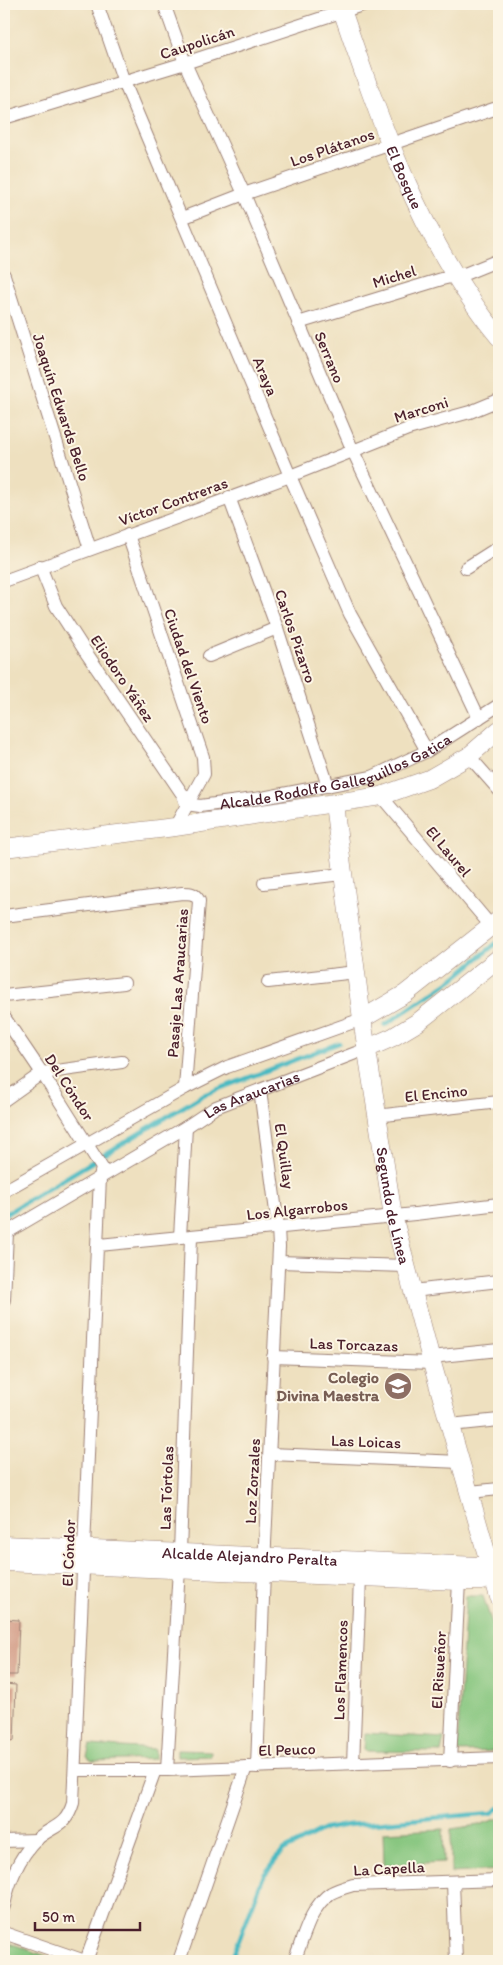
<svg xmlns="http://www.w3.org/2000/svg" width="503" height="1965" viewBox="0 0 503 1965" font-family="Itim,sans-serif">
  <style>
    .green { fill: #84c57d; stroke: #677254 }
    .lines { fill: none; stroke-linecap: round; stroke-linejoin: round }
    .stream { stroke: #4bbac2; stroke-width: 4.5 }
    .building { fill: #d29a84 }
    .street-casing { stroke: #9c8075; stroke-width: 14 }
    .secondary-casing { stroke: #9c8075; stroke-width: 19 }
    .street { stroke: #fff; stroke-width: 12 }
    .secondary { stroke: #fff; stroke-width: 18 }
    .labels { text-anchor: middle; stroke-width: 4; stroke-linejoin: round; paint-order: stroke }
    .street-label { font-size: 16px; fill: #4a1f2b; stroke: #fcf5e5 }
    .education-label { font-size: 16px; font-weight: bold; fill: #785e54; stroke: #fcf5e5; text-anchor: end }
  </style>
  <rect width="100%" height="100%" fill="#fcf5e5"/>
  <filter id="ink" filterUnits="userSpaceOnUse"><feTurbulence type="fractalNoise" baseFrequency=".02" numOctaves="2"/><feDisplacementMap in="SourceGraphic" scale="10" xChannelSelector="R" yChannelSelector="G"/><feConvolveMatrix kernelMatrix="1 2 1 2 8 2 1 2 1" color-interpolation-filters="sRGB"/></filter>
  <filter id="wash" filterUnits="userSpaceOnUse"><feTurbulence type="fractalNoise" baseFrequency=".0096" numOctaves="4" result="noise"/><feDisplacementMap in="SourceGraphic" scale="20" xChannelSelector="R" yChannelSelector="G"/><feGaussianBlur stdDeviation="1.12" result="paint"/><feColorMatrix in="noise" values="0 0 0 0 0 0 0 0 0 0 0 0 0 0 0 0 0 1.4 0 .05"/><feComposite in="paint" operator="in"/></filter>
  <g filter="url(#wash)">
    <rect width="100%" height="100%" fill="#eee0bf"/>
    <path class="green" d="M466 1596H483L499 1645V1751L457 1752Z
      M365 1733 444 1738 441 1752 364 1751Z
      M90 1745 155 1749V1759L92 1761 87 1757Z
      M177 1750 211 1751V1756L177 1757Z
      M499 1818V1870L451 1873V1829L479 1825Z
      M443 1829 444 1862 384 1865 383 1832Z
      M7 1942 60 1961H4Z"/>
    <g class="lines">
      <path class="stream" d="M385 1025 453 979 499 941
        M4 1215 203 1095 339 1043
        M231 1961 264 1875 283 1851 325 1829 348 1825 492 1813 499 1808"/>
    </g>
    <g id="blocks">
      <path class="building" d="M4 1619 19 1620 17 1675H4Z
        M4 1684 16 1685 14 1741 4 1740Z"/>
    </g>
  </g>
  <g filter="url(#ink)">
    <use href="#blocks" fill-opacity="0" stroke="#9c8075" stroke-width="1"/>
    <g class="lines">
      <defs>
        <g id="street">
          <path d="M97 4 124 82 290 476 350 614 427 751"/>
          <path d="M164 4 185 63 244 194 353 451 479 718"/>
          <path d="M4 118 185 63 365 4"/>
          <path d="M182 218 244 194 494 109"/>
          <path d="M4 275 90 549"/>
          <path d="M298 323 442 279 467 273 499 260"/>
          <path d="M229 497 277 628 328 786"/>
          <path d="M128 535 203 757 204 774 175 827"/>
          <path d="M40 566 56 606 85 651 183 795 186 804"/>
          <path d="M466 568 499 547"/>
          <path d="M4 581 290 476 408 429 470 412 499 400"/>
          <path d="M209 656 277 628"/>
          <path d="M469 756 499 790"/>
          <path d="M381 796 491 926"/>
          <path id="s1" d="M186 804 200 806 262 798 372 777 427 751 499 705"/>
          <path d="M264 883 342 874"/>
          <path d="M4 916 182 893C191 893 195 893 199 901L185 1088"/>
          <path d="M268 982 356 972"/>
          <path d="M4 996 124 983"/>
          <path d="M4 1017 42 1073 102 1168 100 1177 73 1803C66 1828 51 1826 36 1840 19 1857 8 1883 4 1906"/>
          <path d="M4 1100 42 1073 122 1062"/>
          <path d="M376 1116 499 1102"/>
          <path d="M4 1191 185 1088 227 1067 362 1019"/>
          <path id="s2" d="M4 1234 186 1127 216 1107 366 1049"/>
          <path d="M180 1237 186 1127"/>
          <path d="M99 1245 415 1214 499 1204"/>
          <path d="M279 1262 406 1266"/>
          <path d="M413 1291 499 1281"/>
          <path d="M4 1300 7 1232"/>
          <path d="M273 1357 432 1363"/>
          <path d="M431 1357 499 1350"/>
          <path d="M450 1425 499 1420"/>
          <path d="M270 1454 461 1462"/>
          <path d="M470 1492 499 1489"/>
          <path d="M450 1761 459 1581"/>
          <path d="M353 1764 360 1578"/>
          <path d="M257 1767 265 1543 279 1247 278 1227 260 1090"/>
          <path d="M75 1770H167L499 1758"/>
          <path d="M167 1770 180 1552 191 1237"/>
          <path d="M4 1841 37 1840"/>
          <path d="M453 1882 456 1961"/>
          <path d="M4 1933 85 1961"/>
          <path d="M86 1961 155 1770"/>
          <path d="M179 1961 246 1767"/>
          <path d="M294 1961C303 1940 310 1906 331 1893 338 1889 346 1887 353 1885L499 1880"/>
        </g>
        <g id="secondary">
          <path id="s3" d="M340 4C379 119 421 243 499 337"/>
          <path id="s4" d="M334 804 362 1019 393 1216 432 1363 499 1597"/>
          <path d="M4 848 175 827 381 796 429 779 469 756 499 730"/>
          <path d="M362 1019 405 994 499 920"/>
          <path d="M366 1049 393 1037 418 1022 499 958"/>
          <path id="s5" d="M4 1545 478 1566 493 1575H498"/>
          <path d="M4 1562 459 1581H482L493 1575"/>
        </g>
      </defs>
      <use href="#street" class="street-casing"/>
      <use href="#secondary" class="secondary-casing"/>
      <use href="#street" class="street"/>
      <use href="#secondary" class="secondary"/>
    </g>
  </g>
  <defs>
    <symbol id="school-disc" viewBox="-11 -11 22 22"><circle r="9.5" fill="#8d6e63" stroke="#fcf5e5"/><path d="M0-5L7-2L0 1L-7-2ZM-4 1L0 2.5L4 1V4Q0 6-4 4Z" fill="#fff"/></symbol>
  </defs>
  <g fill-rule="evenodd">
    <use href="#school-disc" x="382" y="1370" width="32" height="32"/>
  </g>
  <g class="labels">
    <g class="street-label">
      <text transform="translate(197 42) rotate(-18)" y="6">Caupolicán</text>
      <text transform="translate(332 147) rotate(-19)" y="6">Los Plátanos</text>
      <text dy="6" stroke="none"><textPath href="#s3" startOffset="185">El Bosque</textPath></text>
      <text transform="translate(394 276) rotate(-17)" y="6">Michel</text>
      <text transform="translate(330 357) rotate(67)" y="6">Serrano</text>
      <text transform="translate(266 376) rotate(67)" y="6">Araya</text>
      <text transform="translate(62 407) rotate(72)" y="6">Joaquín Edwards Bello</text>
      <text transform="translate(421 409) rotate(-17)" y="6">Marconi</text>
      <text transform="translate(173 501) rotate(-20)" y="6">Víctor Contreras</text>
      <text transform="translate(296 636) rotate(71)" y="6">Carlos Pizarro</text>
      <text transform="translate(189 666) rotate(71)" y="6">Ciudad del Viento</text>
      <text transform="translate(123 678) rotate(56)" y="6">Eliodoro Yáñez</text>
      <text dy="6" stroke="none"><textPath href="#s1" startOffset="155">Alcalde Rodolfo Galleguillos Gatica</textPath></text>
      <text transform="translate(449 851) rotate(50)" y="6">El Laurel</text>
      <text transform="translate(177 983) rotate(-86)" y="6">Pasaje Las Araucarias</text>
      <text transform="translate(70 1087) rotate(57)" y="6">Del Cóndor</text>
      <text transform="translate(436 1093) rotate(-6)" y="6">El Encino</text>
      <text dy="6" stroke="none"><textPath href="#s2" startOffset="285">Las Araucarias</textPath></text>
      <text transform="translate(285 1156) rotate(82)" y="6">El Quillay</text>
      <text dy="6" stroke="none"><textPath href="#s4" startOffset="406">Segundo de Línea</textPath></text>
      <text transform="translate(297 1209) rotate(-6)" y="6">Los Algarrobos</text>
      <text transform="translate(354 1344) rotate(2)" y="6">Las Torcazas</text>
      <text transform="translate(366 1441) rotate(2)" y="6">Las Loicas</text>
      <text transform="translate(252 1481) rotate(-87)" y="6">Loz Zorzales</text>
      <text transform="translate(166 1488) rotate(-88)" y="6">Las Tórtolas</text>
      <text transform="translate(68 1553) rotate(-88)" y="6">El Cóndor</text>
      <text dy="6" stroke="none"><textPath href="#s5" startOffset="246">Alcalde Alejandro Peralta</textPath></text>
      <text transform="translate(340 1670) rotate(-88)" y="6">Los Flamencos</text>
      <text transform="translate(438 1670) rotate(-87)" y="6">El Risueñor</text>
      <text transform="translate(287 1749) rotate(-2)" y="6">El Peuco</text>
      <text transform="translate(389 1868) rotate(-3)" y="6">La Capella</text>
    </g>
    <g class="education-label">
      <text x="379" y="1383">Colegio<tspan x="379" dy="18">Divina Maestra</tspan></text>
    </g>
  </g>
  <rect width="503" height="1965" fill="none" stroke="#fcf5e5" stroke-width="20"/>
  <path d="M35 1922v8h105v-8" fill="none" stroke="#4a1f2b" stroke-width="2.5"/>
  <text x="42" y="1922" font-size="15" fill="#4a1f2b" stroke="#fcf5e5" stroke-width="4" paint-order="stroke">50 m</text>
</svg>
